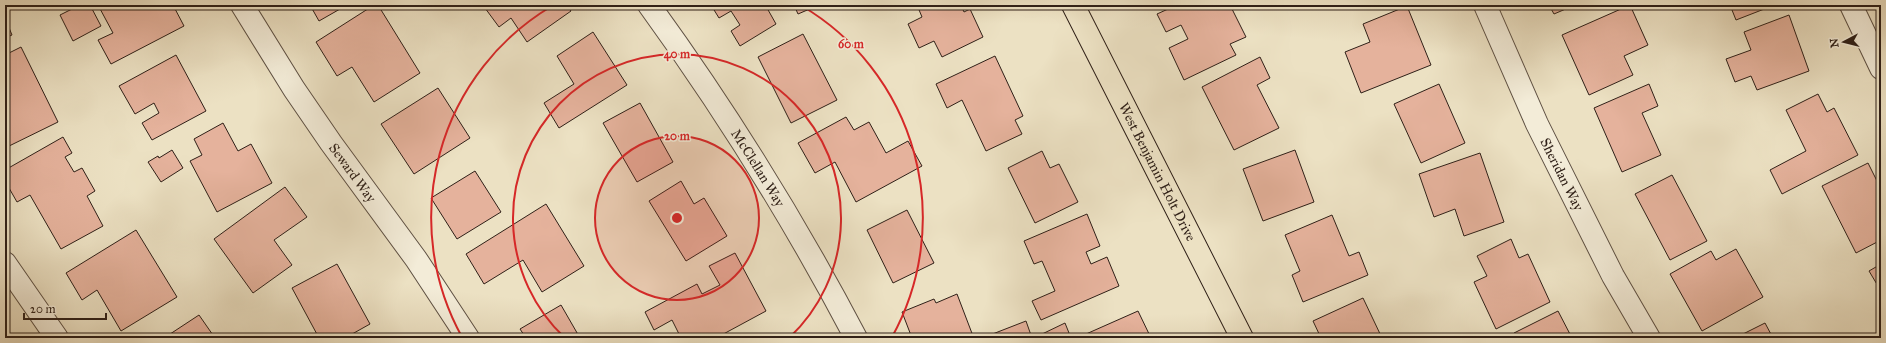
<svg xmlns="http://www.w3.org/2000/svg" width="1886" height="343" viewBox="0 0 1886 343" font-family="'IM FELL Great Primer',serif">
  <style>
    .building { fill: #e5b29c; stroke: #2f2018 }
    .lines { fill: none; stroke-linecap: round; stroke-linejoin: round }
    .minor-casing { stroke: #5e5043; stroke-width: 24 }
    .major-casing { stroke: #2f2018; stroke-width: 24 }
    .minor { stroke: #f3ecd8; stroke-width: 22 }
    .major { stroke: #ece1c3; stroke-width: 22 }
    .ring { fill: none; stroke: #d62828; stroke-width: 2 }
    .labels { text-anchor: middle; stroke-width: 3; stroke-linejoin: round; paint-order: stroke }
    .street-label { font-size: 14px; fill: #2f2018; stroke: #f3ecd8 }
    .centre { fill: #d62828; stroke: #f3ecd8; stroke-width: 2 }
    .ring-label { font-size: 12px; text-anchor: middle; font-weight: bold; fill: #d62828; stroke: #f3ecd8; stroke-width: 3; stroke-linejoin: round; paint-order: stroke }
  </style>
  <rect width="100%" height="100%" fill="#ece1c3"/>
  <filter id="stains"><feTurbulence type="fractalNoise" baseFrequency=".005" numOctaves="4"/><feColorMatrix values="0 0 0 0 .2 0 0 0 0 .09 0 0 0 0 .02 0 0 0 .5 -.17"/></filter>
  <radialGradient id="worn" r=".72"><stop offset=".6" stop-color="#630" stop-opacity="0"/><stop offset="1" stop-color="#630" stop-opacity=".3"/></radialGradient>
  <path class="building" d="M80 5H90L101 26 73 41 60 15Z
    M98 5H173L184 26 111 64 98 40 113 33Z
    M310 5H347L319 21Z
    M374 5H378L420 73 374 102 352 67 337 76 316 42Z
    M489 5H567L571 11 527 42 511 18 499 27 485 8Z
    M711 5H773L767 8 776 24 740 46 731 31 740 25 731 11 719 18Z
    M794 5H819L798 14Z
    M917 5H961L964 12 970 9 983 37 942 57 934 41 919 48 908 24 922 17Z
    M1177 5H1230L1246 37 1230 44 1236 55 1184 80 1169 48 1188 39 1181 25 1166 32 1157 14Z
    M1549 5H1575L1554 14Z
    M1630 5 1648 45 1624 56 1633 75 1589 95 1562 35Z
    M1730 5H1771L1772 6 1736 20Z
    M1407 6 1431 65 1361 93 1345 52 1370 42 1363 24Z
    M1789 15 1809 71 1757 90 1751 76 1735 82 1726 59 1751 50 1744 32Z
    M5 18 12 35 5 38Z
    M593 32 627 85 559 128 544 103 574 84 557 56Z
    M803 34 837 100 791 123 758 57Z
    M21 47 58 122 5 148V55Z
    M176 55 206 111 152 140 142 123 159 113 154 103 135 114 119 86Z
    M995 56 1023 116 1015 120 1022 134 986 151 962 100 947 108 936 84Z
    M1260 57 1270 78 1257 85 1279 128 1234 150 1202 87Z
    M1439 84 1465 143 1421 163 1394 104Z
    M1649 84 1658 106 1642 113 1661 155 1622 172 1594 108Z
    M438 88 470 138 414 174 381 124Z
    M1818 94 1827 112 1834 108 1858 155 1782 194 1770 170 1806 151 1786 110Z
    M640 103 673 162 637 182 603 123Z
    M846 117 854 130 869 122 886 153 908 141 922 166 856 202 835 162 815 173 798 143Z
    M223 123 238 151 251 144 272 183 217 212 190 161 202 155 194 139Z
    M63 137 72 153 65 157 74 172 82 168 95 191 87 196 103 226 61 249 30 195 17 202 5 181V170Z
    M172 150 183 168 161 182 148 162 158 156 159 158Z
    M1295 150 1314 202 1263 221 1243 169Z
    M1042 151 1050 168 1059 164 1078 202 1035 223 1008 168Z
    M1480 153 1504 222 1464 236 1455 209 1434 217 1419 174Z
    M1868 163 1881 189V240L1856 253 1822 186Z
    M475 171 501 212 457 239 431 198Z
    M1672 175 1707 241 1670 260 1635 194Z
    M681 181 694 204 704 198 727 236 686 261 649 201Z
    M285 187 307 217 274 240 292 265 253 293 214 239Z
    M546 204 584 266 542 292 523 260 484 284 466 254Z
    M907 210 934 263 893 283 867 230Z
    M1087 214 1100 246 1086 252 1091 264 1107 257 1119 286 1041 320 1032 301 1055 291 1042 261 1034 264 1024 241Z
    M1332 215 1349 256 1359 252 1368 275 1303 302 1292 275 1300 271 1285 235Z
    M136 230 177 297 121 331 97 290 82 300 66 273Z
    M1511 239 1519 258 1528 254 1550 302 1496 329 1474 282 1487 276 1477 256Z
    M1736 249 1763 297 1702 331 1670 274 1711 251 1716 260Z
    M735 253 766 311 716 338H681L672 320 654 330 645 312 697 284 702 294 720 285 709 266Z
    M337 264 370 324 345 338H319L292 288Z
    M1881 264V291L1869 271Z
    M957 294 973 336 969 338H912L902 312 934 299 936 303Z
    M1363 298 1382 338H1321L1313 321Z
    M561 305 580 338H526L520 329Z
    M1138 311 1151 338H1077Z
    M1558 311 1572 338H1517L1514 333Z
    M199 315 215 338H164Z
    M1026 321 1032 338H991L990 335Z
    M1065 323 1071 338H1042L1040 335Z
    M1765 323 1773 338H1735Z"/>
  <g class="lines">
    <defs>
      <g id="minor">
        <path id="s1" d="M242 5 294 89 331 143 416 259 468 338"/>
        <path id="s2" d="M649 5C726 111 795 222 856 338"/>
        <path id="s3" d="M1485 5 1537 124 1613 276 1649 338"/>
        <path d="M1851 5 1881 68"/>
        <path d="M5 263 57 338"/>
      </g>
      <g id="major">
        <path id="s4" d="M1073 5 1242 338"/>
      </g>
    </defs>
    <use href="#minor" class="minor-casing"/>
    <use href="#major" class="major-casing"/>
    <use href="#minor" class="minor"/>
    <use href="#major" class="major"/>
  </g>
  <circle cx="677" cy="218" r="82" fill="#d62828" fill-opacity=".12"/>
  <g class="ring">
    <circle cx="677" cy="218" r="82"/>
    <path d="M565 338A164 164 0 1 1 789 338"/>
    <path d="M462 337A246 246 0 0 1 552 6M802 6A246 246 0 0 1 892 337"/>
  </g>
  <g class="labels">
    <g class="street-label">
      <text dy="5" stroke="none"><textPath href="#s2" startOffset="196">McClellan Way</textPath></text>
      <text dy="5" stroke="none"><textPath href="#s4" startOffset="187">West Benjamin Holt Drive</textPath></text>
      <text dy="5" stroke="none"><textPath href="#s1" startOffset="201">Seward Way</textPath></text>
      <text dy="5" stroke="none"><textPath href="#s3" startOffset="186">Sheridan Way</textPath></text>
    </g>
  </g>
  <circle cx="677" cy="218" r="6" class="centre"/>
  <g class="ring-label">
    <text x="851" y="48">60 m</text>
    <text x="677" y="58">40 m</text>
    <text x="677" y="140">20 m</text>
  </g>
  <rect width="1886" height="343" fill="none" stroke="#ece1c3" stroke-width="20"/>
  <rect x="6" y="6" width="1874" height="331" fill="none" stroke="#2f2018" stroke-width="2"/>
  <rect x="10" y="10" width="1866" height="323" fill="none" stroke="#2f2018"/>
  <g transform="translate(1844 42) rotate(263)" stroke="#f3ecd8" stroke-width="3" paint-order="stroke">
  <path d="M0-3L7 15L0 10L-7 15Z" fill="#2f2018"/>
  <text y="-6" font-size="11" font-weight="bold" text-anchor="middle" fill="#2f2018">N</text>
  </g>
  <path d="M24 313v6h82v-6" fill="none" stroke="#2f2018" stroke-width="2"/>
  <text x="30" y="313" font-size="12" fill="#2f2018" stroke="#f3ecd8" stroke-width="3" paint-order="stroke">20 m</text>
  <rect width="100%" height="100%" filter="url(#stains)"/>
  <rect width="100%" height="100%" fill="url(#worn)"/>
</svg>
